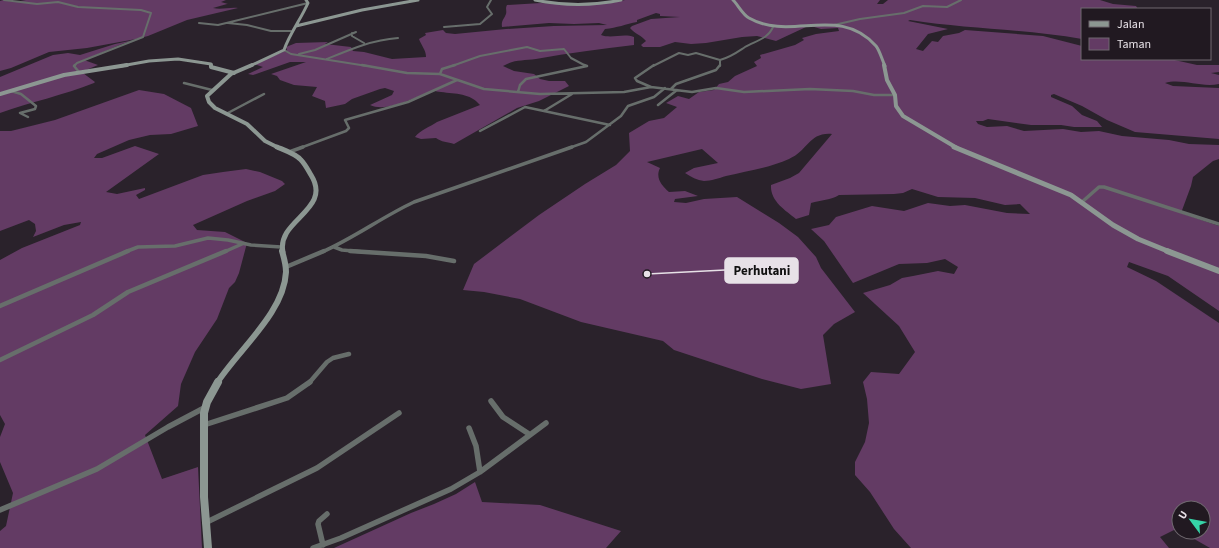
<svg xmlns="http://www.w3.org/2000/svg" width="1219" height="548" viewBox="0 0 1219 548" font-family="'Source Sans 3',sans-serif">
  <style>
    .green { fill: #633b64 }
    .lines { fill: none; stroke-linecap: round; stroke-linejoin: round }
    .street-far4 { stroke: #676e6b; stroke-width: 2 }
    .street-far3 { stroke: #676e6b; stroke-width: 2.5 }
    .street-far2 { stroke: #676e6b; stroke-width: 3.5 }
    .street-far1 { stroke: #676e6b; stroke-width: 4.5 }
    .street { stroke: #676e6b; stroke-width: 5.5 }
    .secondary-far4 { stroke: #8c9792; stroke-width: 3 }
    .secondary-far3 { stroke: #8c9792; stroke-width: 4 }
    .secondary-far2 { stroke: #8c9792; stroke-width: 5 }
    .secondary-far1 { stroke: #8c9792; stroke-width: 6 }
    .secondary { stroke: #8c9792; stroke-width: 8 }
    .leader { fill: none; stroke: #e7e1e7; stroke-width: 1.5 }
    .callout-dot { fill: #e7e1e7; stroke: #211921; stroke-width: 1.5 }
    .callout { fill: #e7e1e7; stroke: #e7e1e7; stroke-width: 1.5 }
    .callout-label { font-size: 13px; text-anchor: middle; font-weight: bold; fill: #111 }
  </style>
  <rect width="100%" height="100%" fill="#2a222b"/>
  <path class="green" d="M3 0 15 2 26 0H226L221 2 228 4H227L213 8C221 10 230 7 238 8L187 20 148 36 136 39 87 48 49 52 11 68 0 71V1Z
    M625 0H880L877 4H883L888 0H1100L1113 4 1136 6 1138 9H1082V39C1025 29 967 29 910 20L908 21 948 29 928 34 916 49 923 51 932 41 938 42 943 36 959 33 965 30 1043 36 1082 46V59H1170L1197 65H1219V72L1211 73 1219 75V84C1201 88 1182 78 1165 83L1173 86 1219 88V139L1135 132 1107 120 1082 106 1054 94 1051 95V97L1072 106 1082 115 1097 121 1102 127H1074L1061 125H1031L988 119 983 121H976L978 124 987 127 1007 126 1024 131 1063 129 1081 132 1099 131 1122 136 1169 140 1189 144 1219 145V159L1213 161 1193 177 1191 186 1181 213 1219 226V311L1168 276 1129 262 1127 267 1156 281 1219 323V548H1210L1182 532H1203V508H1179V530L1176 529 1160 537 1169 548H911L894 529 870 492 855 475V462L865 442 869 423 867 399 863 382 871 372 899 374 915 352 899 326 863 293 890 285 902 278 913 276 938 271 954 274 958 267 945 259 927 263 899 264 853 283 824 241 811 229 829 225 836 217 872 206 904 211 928 203 950 206 965 205 1007 213 1030 214 1020 204 1005 205 975 198 938 197 912 189 903 193 894 194 839 195C831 200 821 200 811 203L809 215 796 219C785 210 770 201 771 185L790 178 799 173 832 134C809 132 808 151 789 159 769 168 747 171 726 176 719 178 711 181 704 181 697 180 691 177 685 173L694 168 718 163 702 149 647 162 660 168C655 178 662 186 669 192L685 191 698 196 675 199 674 202 686 203 704 199 737 197 779 223 798 237 816 257 821 268 855 312 834 324 823 335 831 384 801 389 762 379 674 350 663 341 581 322 520 299 484 292 463 290 474 264 539 215 585 184 616 165 630 151 629 133 649 121 664 118 677 107 666 103 678 96 689 99 699 92 714 90 719 84 728 82 735 76 757 66 754 62 761 58 760 55 795 45 804 40 802 38 816 34 839 31 838 28 821 29 811 26 806 27 776 41 757 36 742 37 706 43 691 44 675 42 660 47H643L641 45 646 41C641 35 635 34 630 28L632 26 651 19 680 17 660 16V14L656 13 637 20V22C626 24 617 28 605 29L601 35C612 39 623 33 634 37V45C601 49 569 53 536 59 523 61 515 59 503 66L514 71 534 74 540 79 549 81H565L569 86 539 101 517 108 454 144C448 142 441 142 436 138L421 139 415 137C420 130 430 127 437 122L480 105C470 93 456 94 441 92 437 92 435 90 432 91 415 97 387 113 370 105L392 95 394 91 385 88 380 89 352 99 345 104 326 108 325 101 312 96 317 87 294 85 280 80 277 76 271 74 306 62H290L253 75 248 74 263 67 254 64 283 52 287 50 286 47 296 43 328 42 325 44 351 47 353 51 364 52 392 59 426 57C426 50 421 45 419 39L426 35 425 33 443 30 446 33 455 34 506 29 554 26 607 25 599 23 574 24 549 23 502 27C501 21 504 19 506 14 507 10 505 9 507 5L541 3 575 5 611 3Z
    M134 40 122 44 84 60 98 65 86 70 83 73 95 82 94 83C64 95 31 102 0 113V77L53 55 68 53 80 55 115 44Z
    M139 90 164 94 191 108 198 126 171 134 150 135 129 140 97 154 94 158H102L135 146 159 154 106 192 117 194 145 188V190L136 195 139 199 203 175 223 172 246 169 260 172 282 181 285 184 275 191 247 201 193 225 197 230 225 232 247 243 239 273 235 282 229 288 217 319 195 352 181 384 178 406 145 435 162 479 198 467 202 548H0V531L6 526 13 493 0 462V437L5 424 0 415V260L22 248 80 225 81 222 64 225 33 237 36 231 35 224 29 220 0 231V131H11L55 120Z
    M475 482 482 502 540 505 621 531 606 548H334L411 513 434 504 456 494Z"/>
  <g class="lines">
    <path class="street-far4" d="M4 0 37 4 58 2 78 7 141 10 151 13 143 37 77 63 74 66
      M199 23 218 25 308 3
      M228 23 247 25 271 31H291
      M834 25 860 19 904 13 923 6 947 7 961 0
      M444 27 480 24 492 14 487 7 491 0
      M352 33V36L364 43
      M284 50 291 54 367 66
      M299 54 315 50 356 32
      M327 59C351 49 372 40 398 38
      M452 66 480 56 527 47 540 51 564 49 571 58 586 66
      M653 66 679 53 688 55 696 53 720 60
      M720 66V60C731 57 736 53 745 47 755 41 768 39 773 27"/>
    <path class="street-far3" d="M75 65 74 66 79 72
      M362 65 407 73 440 74 484 89 540 94 624 92 651 87 692 92 716 88 744 92 810 89 853 91 874 95H895
      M440 74 442 69 455 65
      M184 83 212 90
      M651 87 637 81 635 78 654 65
      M671 89 676 84 716 70 720 65
      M11 91 21 94 36 106 35 109 20 113 28 117
      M518 92 520 85 526 79 587 66 584 65
      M658 105 677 90
      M544 111 572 94
      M226 114 264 94
      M480 131 525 107 610 125
      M300 148 346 131 349 128 345 120 408 102 457 80
      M569 148 586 142 621 116 628 106 654 97 665 88"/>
    <path class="street-far2" d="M289 152 303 147
      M1082 202 1099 187H1104L1219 224
      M334 247 342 250 364 252
      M125 252 138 247 175 246 208 238 228 240 251 245 281 247
      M224 252 242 244
      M322 252C354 238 382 217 414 202L572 147"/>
    <path class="street-far1" d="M350 251 426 256 454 261
      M286 267 324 251
      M0 306 128 251
      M0 360 93 315 128 292 226 251
      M309 383 327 362 333 358 349 354"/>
    <path class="street" d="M491 401 503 417 529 434
      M204 425 287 398 310 382
      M469 428 476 446 480 472
      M0 510 97 469 168 427 204 408
      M205 523 317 468 399 413
      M323 545 318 524 319 521 327 514
      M313 548 341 538 451 489 480 472 546 423"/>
    <path class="secondary-far4" d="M535 0C564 6 592 6 621 0
      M733 0C738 5 743 15 749 18 791 42 839 4 876 46 880 51 882 60 885 66
      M296 26 362 10 418 0
      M121 66 149 61 178 59 211 64V66
      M250 66 284 50C290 33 301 19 308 3L306 0"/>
    <path class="secondary-far3" d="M211 65V67L234 73
      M252 65 231 74 207 96 209 102 215 108 247 124 265 141 279 148
      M884 65 887 80 895 95 896 106 903 116 957 148
      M0 94 64 75 127 65"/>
    <path class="secondary-far2" d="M277 147C284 150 296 154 301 160 305 164 308 170 311 175 333 210 276 220 283 252
      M954 147 1071 195 1113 225 1138 239 1170 252"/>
    <path class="secondary-far1" d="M1167 251 1219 271
      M217 383C239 349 284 313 286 272 286 264 284 258 282 251"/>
    <path class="secondary" d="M208 548 204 497V413L207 402 218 382"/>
  </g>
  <path class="leader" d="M647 274L725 270"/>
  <circle class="callout-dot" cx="647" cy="274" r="4"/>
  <rect class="callout" x="725" y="258" width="73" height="25" rx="4"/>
  <g class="callout-label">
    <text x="762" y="275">Perhutani</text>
  </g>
  <rect x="1081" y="8" width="130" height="52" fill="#211921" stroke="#706970"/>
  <rect x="1089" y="21" width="20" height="6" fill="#8c9792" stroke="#706970"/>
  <text x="1117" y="28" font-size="12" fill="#e7e1e7">Jalan</text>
  <rect x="1089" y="38" width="20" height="12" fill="#633b64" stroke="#706970"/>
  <text x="1117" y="48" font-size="12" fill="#e7e1e7">Taman</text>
  <g transform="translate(1191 520) rotate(302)"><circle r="19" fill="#211921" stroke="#706970"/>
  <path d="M0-3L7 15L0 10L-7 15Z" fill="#36d4a7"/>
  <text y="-6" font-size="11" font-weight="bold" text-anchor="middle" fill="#e7e1e7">U</text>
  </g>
</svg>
